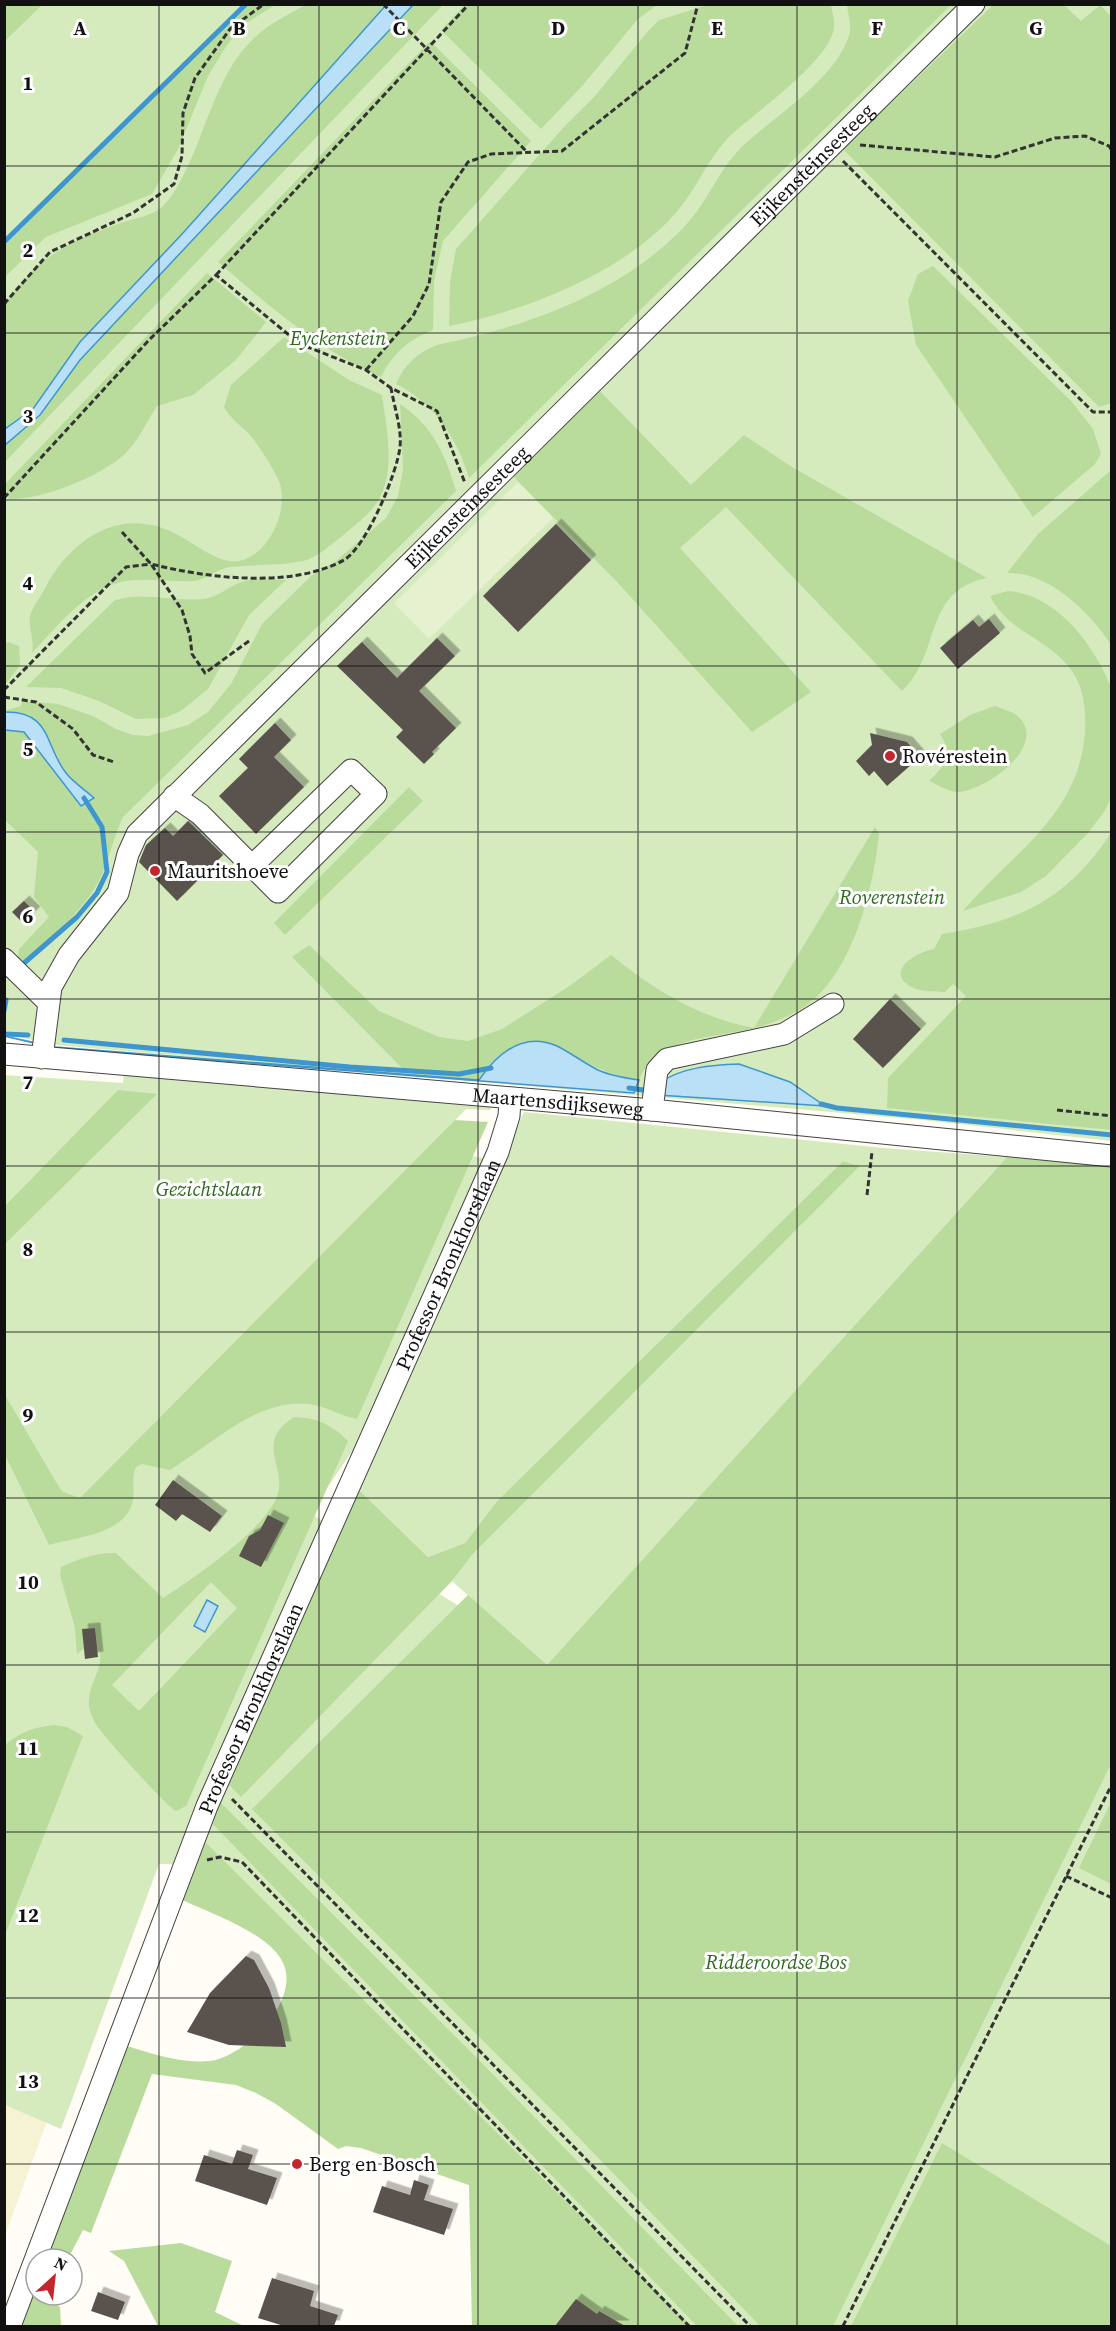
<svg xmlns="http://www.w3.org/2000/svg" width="1116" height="2331" viewBox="0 0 1116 2331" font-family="'Source Serif 4',serif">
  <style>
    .farmland { fill: #f6f3d4 }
    .green { fill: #d5ebbd; fill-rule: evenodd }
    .forest { fill: #b9dc9c; fill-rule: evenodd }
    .pitch { fill: #e6f2cf }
    .water { fill: #b9e0f7; stroke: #3f96cf; stroke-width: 1.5 }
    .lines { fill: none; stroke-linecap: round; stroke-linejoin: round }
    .stream { stroke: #3f96cf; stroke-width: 5 }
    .building { fill: #5a524d; filter: url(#shadow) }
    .minor-casing { stroke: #444; stroke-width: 23 }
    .path { stroke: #333; stroke-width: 3; stroke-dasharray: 6 3; stroke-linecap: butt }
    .minor { stroke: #fff; stroke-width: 21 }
    .grid { fill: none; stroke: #111; stroke-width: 1.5; stroke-opacity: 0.55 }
    .poi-dot { fill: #c4262e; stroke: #fff; stroke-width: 2 }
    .labels { text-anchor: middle; stroke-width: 6; stroke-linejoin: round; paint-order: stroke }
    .street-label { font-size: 20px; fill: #111; stroke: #fff }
    .park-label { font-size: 20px; font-style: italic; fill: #2f6b1f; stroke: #fff }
    .poi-label { font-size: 20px; fill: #111; stroke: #fff; text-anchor: start }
    .grid-label { font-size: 20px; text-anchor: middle; font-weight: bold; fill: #111; stroke: #fff; stroke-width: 6; stroke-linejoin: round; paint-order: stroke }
  </style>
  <defs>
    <filter id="shadow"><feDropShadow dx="5.5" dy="-5.5" stdDeviation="0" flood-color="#0004"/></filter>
  </defs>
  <rect width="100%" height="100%" fill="#fffdf5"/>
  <path class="farmland" d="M5 2105 48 2119 5 2235Z"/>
  <path class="green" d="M4 5H1111V1141L923 1120 55 1045 5 1034Z
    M125 1058 499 1090 490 1110 466 1109 335 1243 435 1148 501 1162 524 1112 884 1148 1007 1157 549 1663 586 1686 1021 1151 1111 1167V2326H662L199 1864H159L61 2129 5 2105 4 1075 123 1083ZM843 1161 860 1166 473 1554 452 1581 529 1650 310 1513 402 1378 355 1486 428 1557 465 1543 497 1501Z"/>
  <path class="forest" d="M5 4H42V5L5 41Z
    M243 5H275L245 24 227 45 208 76 178 149 152 194 46 237 5 277V245Z
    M305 5H387L224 186 33 409 5 429V304C37 258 66 242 118 224 133 218 152 217 164 205 178 190 189 164 197 145 212 107 225 65 255 37 269 24 289 14 305 5Z
    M413 5H443L5 462V445L40 415 80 360Z
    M465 5V4L657 5 638 19 583 85 541 129 441 30Z
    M708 5H831C832 12 835 20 834 27 832 59 756 112 732 134 707 158 697 190 674 215 621 274 525 311 449 326L450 282 456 249 563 128 595 96 649 30 659 20Z
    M847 5H951L469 478C457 438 434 403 396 384 405 364 417 353 437 345 525 327 620 294 684 227 709 201 719 167 746 143 778 114 839 76 850 32 851 24 848 13 847 5Z
    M993 5H1064L1081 21 1100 5 1111 16 1112 403 1099 407 843 149Z
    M430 41 531 141 443 241 434 281 433 330C408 340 393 353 381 377 320 351 268 305 218 262Z
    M933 266 1071 401 1093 429 1101 454 1095 464 1033 517 916 345 908 301 918 274Z
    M207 273 266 322 236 360 193 395 157 406C147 421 139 440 126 453 102 476 42 500 9 499L5 484Z
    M284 337 349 380 382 395C387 430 398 480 372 509 363 520 351 528 341 537 330 545 317 558 303 561 279 566 255 564 230 567 217 569 206 580 193 581 165 583 138 575 111 585 80 597 55 629 32 653 35 641 28 628 30 616 32 608 39 599 43 592 68 541 119 504 176 534 193 542 219 565 239 561 270 555 291 507 278 479 272 467 263 452 254 440 245 428 231 420 224 407L231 385Z
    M598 389 691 485 744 435 792 467 987 578C922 591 942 654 902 691L726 507 680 548 811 692 752 732 619 584 511 474Z
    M400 404C433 426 445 454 456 491L123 817C111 842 108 871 91 894 70 923 41 947 16 972L19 949 49 917 34 897 38 852 5 820 4 730 24 731 80 806 93 798C84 790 73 782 65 772 40 739 58 719 5 711L21 706 22 701 58 704 93 716 116 729 133 735 148 736 188 725 208 712 231 684 262 624 311 576 336 561 386 518 398 496 403 469Z
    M1111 470V645C1091 613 1048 571 1007 573L1038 534Z
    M260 579 286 580 249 615 208 689 181 711 164 718 136 719 99 701 61 688 26 687 115 600C145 591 173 602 203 599 218 597 228 587 241 582 247 580 254 580 260 579Z
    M1008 591C1057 594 1096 647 1112 690L1111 798 1104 812 1088 833 1046 876 1021 892 963 911C1012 853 1079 816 1085 732 1086 711 1084 688 1072 671 1047 636 1009 634 990 596Z
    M8 642 19 646 20 665 5 685V643Z
    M995 706C1005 710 1018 713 1023 722 1041 752 984 790 959 792 948 792 939 785 929 781 946 764 954 756 940 734L970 715Z
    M409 787 423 801 285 935 274 923Z
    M875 827 879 833C874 888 852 978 801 1009 787 1017 771 1024 755 1028 714 1038 657 1036 639 1080 606 1075 583 1061 555 1045L479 1080 407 1073 292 957 309 945 379 1011 439 1037 468 1041 502 1029 571 985 611 955C654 990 700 1018 754 1028Z
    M1111 833V1130L887 1108 888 1078 966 996 953 984 945 992C936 991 924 992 916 989 882 975 912 953 934 949L942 934C1021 921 1066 900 1111 833Z
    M118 1090 157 1094 5 1244V1206Z
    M455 1120 488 1122 357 1419C341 1416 325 1406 309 1404 257 1398 211 1445 170 1470L142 1464 136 1467C131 1478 135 1487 133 1499 128 1534 77 1537 49 1545L5 1455V1395L59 1487 63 1492 80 1498Z
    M1007 1157 1111 1166V1764L833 2326H760L558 2116 252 1809 468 1595 547 1665Z
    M843 1161 860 1166 473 1554 452 1581 241 1797 223 1779 355 1486 428 1557 465 1543 497 1501Z
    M294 1417C316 1417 333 1425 348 1441L186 1806 176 1811C166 1806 103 1736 95 1723 92 1716 88 1708 89 1701 89 1683 103 1670 100 1652L90 1644 77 1654 75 1628 60 1575 61 1567C79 1559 96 1552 116 1553L163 1598C194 1578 261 1532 276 1499 290 1468 252 1444 294 1417ZM211 1582 237 1608 139 1711 112 1685Z
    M54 1725 67 1727 83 1736 5 1935V1745C20 1732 34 1727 54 1725Z
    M215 1797 473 2054 738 2326H697L210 1821Z
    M1111 1802V1884L1079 1868Z
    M199 1836 691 2326H472L469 2185 361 2148 346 2146 338 2149 276 2104 256 2093 236 2085 152 2074 91 2233 83 2230 69 2257 45 2259 120 2044C148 2052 179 2064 209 2061 245 2058 305 1997 281 1959 263 1930 206 1912 176 1897Z
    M942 2143 1111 2246V2326H851Z
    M181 2243 232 2261 215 2312 244 2326H158L124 2261 109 2251Z
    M31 2286 36 2289V2295H48L60 2307 61 2326H16Z"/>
  <path class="pitch" d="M518 482 553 518 429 639 394 603Z"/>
  <path class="water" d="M387 4 413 5 80 360 40 415 5 445V429L33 409 80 342 183 233Z
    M4 712C52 711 44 745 66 773 73 782 85 790 94 798L81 806 24 732 5 730Z
    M4 1036 55 1047 479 1080C497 1054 523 1031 557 1046 571 1053 584 1063 598 1070 611 1076 625 1078 639 1080L634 1093 55 1048Z
    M739 1064 790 1082 825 1106 658 1095 659 1083C682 1067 712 1065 739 1064Z
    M207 1600 218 1606 205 1632 194 1626Z"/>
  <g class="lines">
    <path class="stream" d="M4 242 246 4
      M23 964 77 917 97 893 107 872 102 827 84 798
      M4 1011 6 1000
      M4 1034 28 1035
      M64 1040 350 1067 459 1074 491 1068
      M629 1088 650 1091
      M821 1104 837 1108 1112 1135"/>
  </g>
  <path class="building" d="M556 524 591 560 518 632 483 596Z
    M989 619 1000 633 958 669 940 648 973 620 979 627Z
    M437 638 455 656 419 691 456 728 432 752 434 754 424 764 396 737 403 730 337 666 362 642 397 678Z
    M275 723 291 740 274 757 304 787 256 834 219 796 248 768 239 759Z
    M870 733 907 742 920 757 887 786 874 771 869 776 856 761 872 745Z
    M188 821 223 855 177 901 139 862 146 845 165 828 173 836Z
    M24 901 35 912 23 923 12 912Z
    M890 999 921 1029 883 1068 853 1039Z
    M173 1480 222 1516 210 1532 182 1514 176 1521 155 1505Z
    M268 1515 284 1523 261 1567 239 1556 249 1536 260 1530Z
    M95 1628 98 1657 85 1659 82 1629Z
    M246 1956 254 1960 269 1988 281 2023 286 2047 229 2045 187 2032 210 1993Z
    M237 2150 253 2155 248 2169 277 2178 267 2205 195 2181 204 2155 232 2164Z
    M414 2180 429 2185 424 2200 453 2209 444 2235 373 2212 382 2186 410 2195Z
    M272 2278 314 2291 310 2306 338 2315 334 2326H284L258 2318Z
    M98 2292 125 2302 118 2320 91 2311Z
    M576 2299 597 2314 599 2311 625 2326H555Z"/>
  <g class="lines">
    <defs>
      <g id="minor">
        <path d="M174 796 200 814 278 892 376 794 351 770 252 866"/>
        <path d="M4 959 48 1002"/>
        <path id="s1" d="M4 1054 652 1110 1112 1156"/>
        <path id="s2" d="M42 1058 51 987 69 955 118 893 128 854 137 834 974 4"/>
        <path d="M652 1110 657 1070 667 1059 784 1034 833 1004"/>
        <path id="s3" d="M10 2326 207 1806 498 1152 509 1116 510 1099"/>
      </g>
    </defs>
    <use href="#minor" class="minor-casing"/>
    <path class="path" d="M383 4 528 153
      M860 145 995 157 1055 138 1085 136 1109 146 1112 151
      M843 161 1093 412H1112
      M216 275 469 4
      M4 304 50 252 133 213 174 184 182 156 183 113 195 78 230 29 264 4
      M366 370 413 316 429 284 441 202 468 162 491 154 562 151 685 53 698 4
      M4 498 149 340 216 275 300 344 366 370 391 388 437 411 465 483
      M122 532 151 564
      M249 641 205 673 192 654 190 636 182 610 151 564C207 578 291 589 344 560 367 546 397 473 400 447 402 429 394 406 391 388
      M4 690 126 567 151 564
      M4 697 36 702 73 729 93 755 114 762
      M1057 1110 1112 1116
      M867 1195 872 1152
      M232 1799 750 2326
      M207 1860 220 1857 242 1862 689 2326
      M1066 1876 1112 1898
      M843 2326 1112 1784"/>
    <use href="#minor" class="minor"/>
  </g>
  <path class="grid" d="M159 4V2326M319 4V2326M478 4V2326M638 4V2326M797 4V2326M957 4V2326M4 166H1112M4 333H1112M4 500H1112M4 666H1112M4 832H1112M4 999H1112M4 1166H1112M4 1332H1112M4 1498H1112M4 1665H1112M4 1832H1112M4 1998H1112M4 2164H1112"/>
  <g class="poi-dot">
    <circle cx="890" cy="756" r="6"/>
    <circle cx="155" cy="871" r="6"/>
    <circle cx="297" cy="2164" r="6"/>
  </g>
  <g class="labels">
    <g class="street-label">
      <text dy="7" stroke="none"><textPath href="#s2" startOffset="1200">Eijkensteinsesteeg</textPath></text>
      <text dy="7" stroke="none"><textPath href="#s2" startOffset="714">Eijkensteinsesteeg</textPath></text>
      <text dy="7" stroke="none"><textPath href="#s1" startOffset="556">Maartensdijkseweg</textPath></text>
      <text dy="7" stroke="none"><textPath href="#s3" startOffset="1149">Professor Bronkhorstlaan</textPath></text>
      <text dy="7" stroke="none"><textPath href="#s3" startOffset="663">Professor Bronkhorstlaan</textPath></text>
    </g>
    <g class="park-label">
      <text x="338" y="345">Eyckenstein</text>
      <text x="892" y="904">Roverenstein</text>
      <text x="209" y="1196">Gezichtslaan</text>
      <text x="776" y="1969">Ridderoordse Bos</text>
    </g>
    <g class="poi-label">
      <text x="902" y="763">Rovérestein</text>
      <text x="167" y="878">Mauritshoeve</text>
      <text x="309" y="2171">Berg en Bosch</text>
    </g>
  </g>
  <g class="grid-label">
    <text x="80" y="35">A</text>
    <text x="239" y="35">B</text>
    <text x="399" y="35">C</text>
    <text x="558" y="35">D</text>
    <text x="717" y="35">E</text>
    <text x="877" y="35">F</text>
    <text x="1036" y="35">G</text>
    <text x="28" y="90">1</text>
    <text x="28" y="257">2</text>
    <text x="28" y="423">3</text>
    <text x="28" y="590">4</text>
    <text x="28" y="756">5</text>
    <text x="28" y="923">6</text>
    <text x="28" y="1089">7</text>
    <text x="28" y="1256">8</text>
    <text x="28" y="1422">9</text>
    <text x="28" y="1589">10</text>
    <text x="28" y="1755">11</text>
    <text x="28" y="1922">12</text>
    <text x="28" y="2088">13</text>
  </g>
  <rect width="1116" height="2331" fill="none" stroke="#111111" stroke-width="12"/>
  <g transform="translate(54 2277) rotate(27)"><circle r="28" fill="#ffffff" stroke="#a0a0a0" stroke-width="1.5"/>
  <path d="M0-4.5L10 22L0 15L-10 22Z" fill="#c4262e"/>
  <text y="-9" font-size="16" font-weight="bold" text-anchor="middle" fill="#111111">N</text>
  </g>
</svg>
